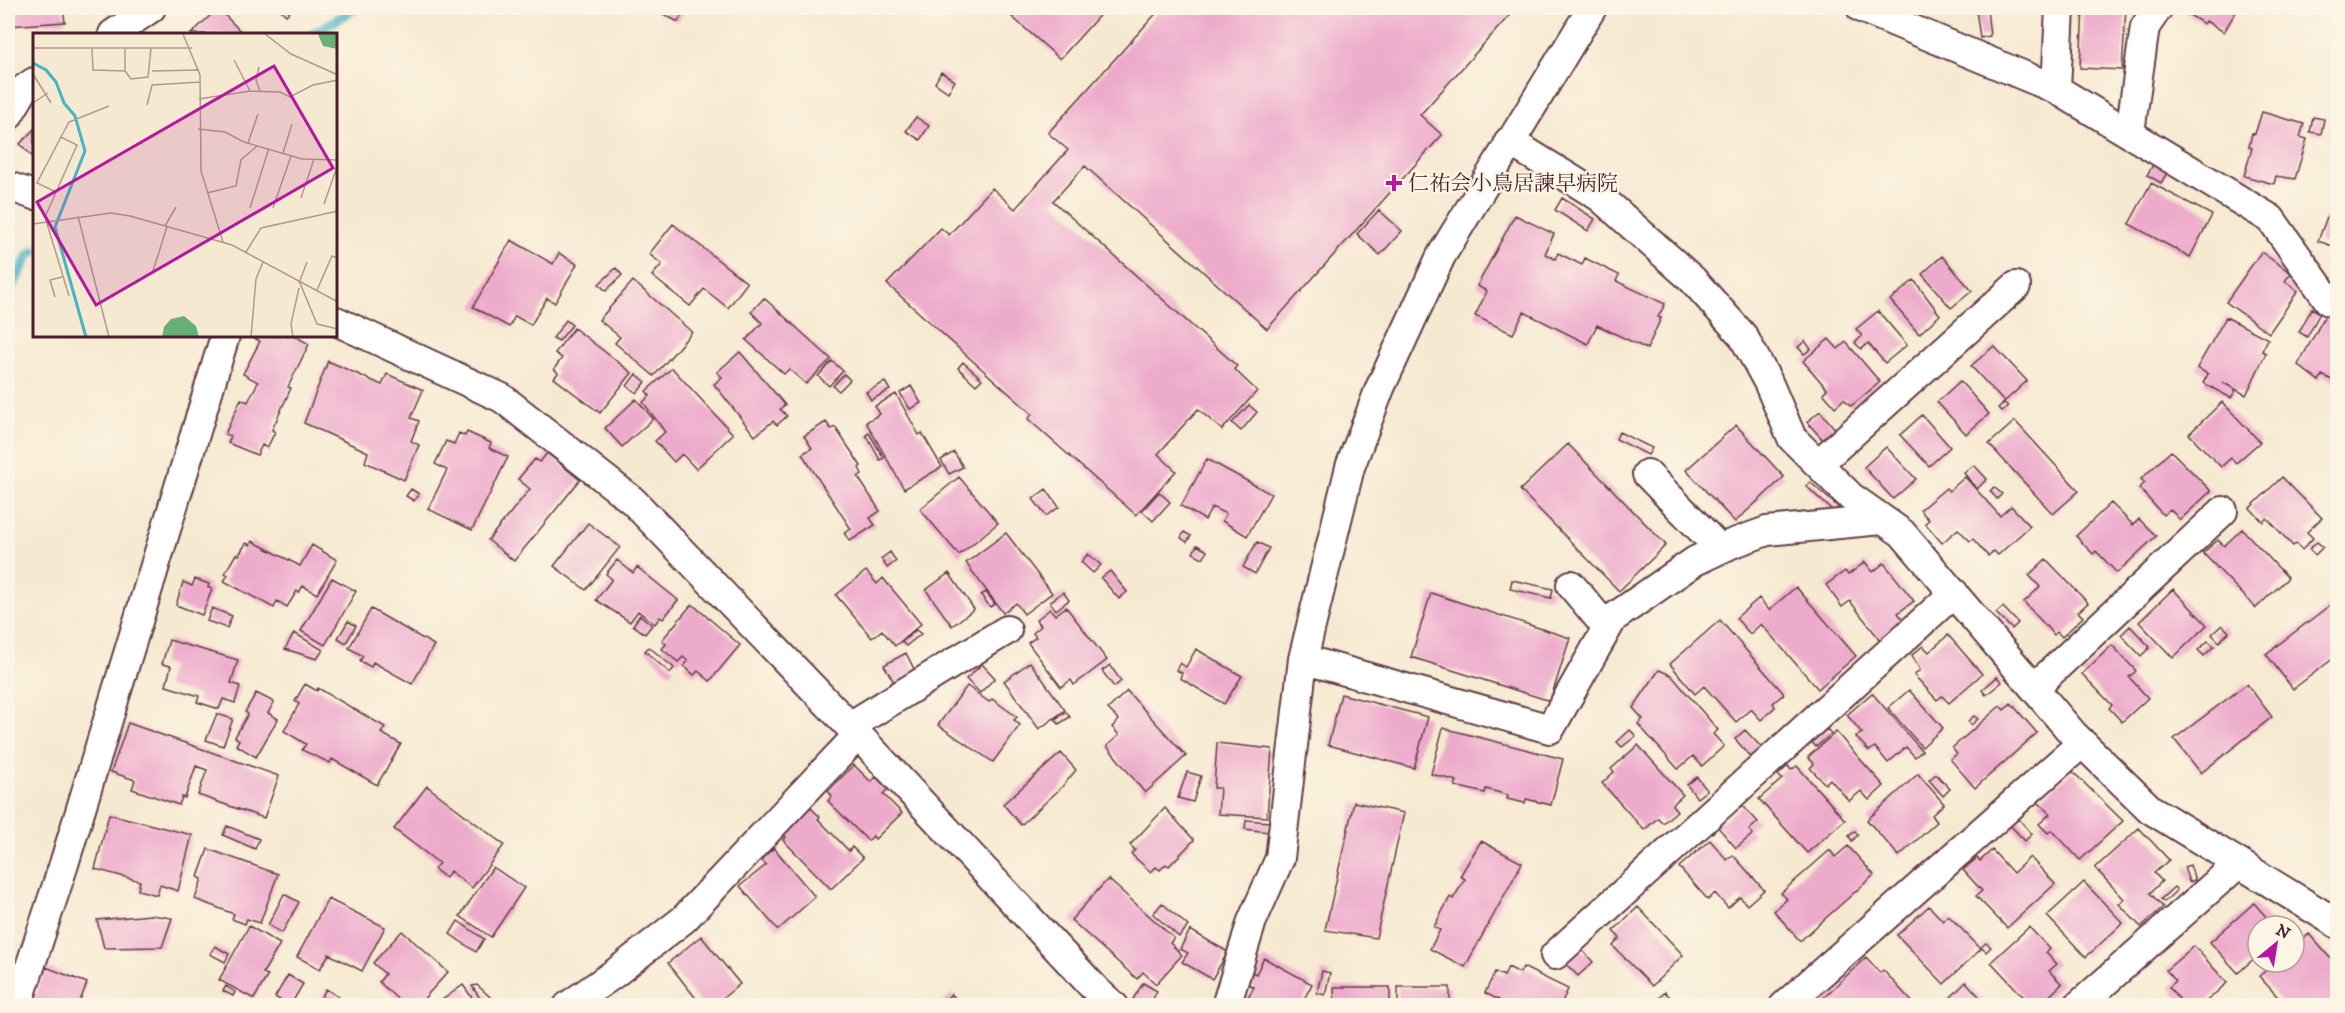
<svg xmlns="http://www.w3.org/2000/svg" width="2345" height="1013" viewBox="0 0 2345 1013" font-family="'IM FELL DW Pica','Noto Serif JP',serif">
  <style>
    .lines { fill: none; stroke-linecap: round; stroke-linejoin: round }
    .stream { stroke: #46b4c1; stroke-width: 10 }
    .building { fill: #edabcc }
    .street-casing { stroke: #643d44; stroke-width: 32 }
    .street { stroke: #fff; stroke-width: 28 }
    .poi-dot { fill: #b5179e; stroke: #fcf5e5; stroke-width: 2 }
    .labels { text-anchor: middle; stroke-width: 4.5; stroke-linejoin: round; paint-order: stroke }
    .poi-label { font-size: 21px; fill: #4a1f2b; stroke: #fcf5e5; text-anchor: start }
    .inset-river { fill: none; stroke: #46b4c1; stroke-width: 3 }
    .inset-road { fill: none; stroke: #b1988f; stroke-width: 1.5 }
    .view { fill: #b5179e; fill-opacity: 0.15; stroke: #b5179e; stroke-width: 3 }
    .inset-edge { fill: none; stroke: #4a1f2b; stroke-width: 3 }
  </style>
  <rect width="100%" height="100%" fill="#fcf5e5"/>
  <filter id="ink" filterUnits="userSpaceOnUse"><feTurbulence type="fractalNoise" baseFrequency=".0167" numOctaves="2"/><feDisplacementMap in="SourceGraphic" scale="12" xChannelSelector="R" yChannelSelector="G"/><feConvolveMatrix kernelMatrix="1 2 1 2 8 2 1 2 1" color-interpolation-filters="sRGB"/></filter>
  <filter id="wash" filterUnits="userSpaceOnUse"><feTurbulence type="fractalNoise" baseFrequency=".008" numOctaves="4" result="noise"/><feDisplacementMap in="SourceGraphic" scale="24" xChannelSelector="R" yChannelSelector="G"/><feGaussianBlur stdDeviation="1.35" result="paint"/><feColorMatrix in="noise" values="0 0 0 0 0 0 0 0 0 0 0 0 0 0 0 0 0 1.4 0 .05"/><feComposite in="paint" operator="in"/></filter>
  <g filter="url(#wash)">
    <rect width="100%" height="100%" fill="#f6e9d1"/>
    <g class="lines">
      <path class="stream" d="M313 34 356 8
        M8 295 28 256 34 251"/>
    </g>
    <g id="blocks">
      <path class="building" d="M8 8H63L65 22 8 26Z
        M218 8 243 34H191Z
        M279 8H294L286 15Z
        M652 8H686L678 22Z
        M1002 8H1106L1060 59Z
        M1161 8H1516L1420 115 1442 135 1267 329 1085 166 1053 201 1237 366 1234 369 1257 391 1222 430 1198 409 1158 454 1176 471 1136 515 1028 419 1032 414 887 284 941 228 949 235 992 188 1015 209 1068 150 1048 133Z
        M2014 8H2027L2028 13H2015Z
        M2083 8H2126L2122 70 2080 68Z
        M2178 8H2238L2224 32 2206 21 2204 24Z
        M1987 9 1990 36 1980 38 1976 10Z
        M941 72 955 81 948 92 935 83Z
        M2262 112 2304 124 2300 137 2307 139 2295 179 2276 176 2274 184 2244 176 2252 148 2249 147 2252 133 2255 134Z
        M2337 116H2338V137L2332 136Z
        M916 117 929 126 920 140 906 131Z
        M2313 117 2324 119 2321 134 2310 132Z
        M34 129V158L20 144Z
        M2157 158 2171 166 2161 183 2147 175Z
        M2151 183 2212 215 2190 257 2129 224Z
        M2337 190H2338V248L2318 241Z
        M1562 198 1595 219 1588 231 1555 210Z
        M1379 210 1402 231 1380 255 1357 234Z
        M1515 215 1554 234 1545 254 1555 259 1558 253 1582 265 1585 258 1619 275 1616 281 1665 304 1658 317 1661 318 1647 349 1597 325 1588 344 1524 312 1513 334 1475 316 1487 291 1477 286Z
        M673 224 747 283 728 308 704 289 690 306 652 276 662 264 649 254Z
        M511 240 553 264 559 253 577 264 555 303 547 298 531 325 515 316 509 327 473 307Z
        M2261 252 2291 273 2285 281 2298 291 2269 333 2226 302Z
        M1942 256 1972 291 1951 308 1922 274Z
        M616 268 622 275 606 291 599 284Z
        M1914 280 1940 315 1919 334 1890 300Z
        M633 281 692 332 654 376 615 343 620 337 599 320Z
        M764 298 831 359 806 384 789 369 784 374 746 340 762 323 751 312Z
        M2312 308 2320 313 2307 337 2299 332Z
        M1878 311 1907 345 1885 363 1868 343 1861 349 1855 343 1862 336 1856 329Z
        M2327 312 2338 317V383L2322 375 2319 381 2298 365Z
        M2226 317 2268 339 2262 351 2266 353 2246 395 2222 382 2236 390 2231 398 2203 383 2208 374 2197 368Z
        M566 320 572 325 559 341 553 338Z
        M574 328 632 373 600 413 554 378 558 373 554 369 562 358 555 353Z
        M249 336H295L309 344 288 387 291 388 272 430 275 432 267 448 262 445 257 455 228 443 231 436 225 434 241 399 248 402 258 382 243 374 260 341Z
        M1829 339 1838 349 1846 342 1880 382 1851 406 1844 399 1835 407 1823 393 1827 389 1803 361Z
        M1805 341 1811 349 1804 354 1798 347Z
        M1994 346 2027 381 2004 402 1971 366Z
        M740 352 785 405 780 409 787 416 777 425 773 421 755 436 714 384 722 377 717 372Z
        M328 361 382 385 387 374 423 390 411 418 419 421 411 441 419 445 404 480 365 462 368 452 304 423Z
        M832 361 843 371 829 386 818 376Z
        M963 362 982 379 976 385 958 368Z
        M672 368 733 434 696 469 682 454 674 462 655 441 665 432 643 402 650 396 646 391Z
        M636 374 646 382 637 393 627 386Z
        M844 374 850 380 839 391 833 386Z
        M1960 381 1989 414 1966 434 1937 402Z
        M885 382 890 390 871 400 866 392Z
        M911 386 921 403 910 409 900 393Z
        M896 394 919 435 922 433 942 467 904 489 866 422 880 414 875 406Z
        M636 399 653 419 622 447 605 428Z
        M2222 402 2260 442 2236 463 2231 458 2221 467 2189 434Z
        M2004 403 2008 406 2001 411 1998 408Z
        M1249 405 1257 412 1241 431 1232 423Z
        M1820 411 1836 430 1824 441 1807 422Z
        M1922 415 1950 447 1929 466 1900 435Z
        M2015 421 2079 491 2053 514 1989 444Z
        M826 422 831 429 835 427 861 466 859 468 862 474 858 477 880 511 870 518 875 525 850 541 844 533 851 529 802 454 812 448 804 436Z
        M1736 425 1784 477 1735 522 1686 470Z
        M467 432 491 443 489 448 508 457 472 530 428 509 447 470 435 464 446 441 454 444 459 433 465 436Z
        M1619 432 1652 448 1648 455 1616 439Z
        M869 433 884 458 880 460 866 435Z
        M1568 444 1666 545 1619 591 1520 490Z
        M1886 447 1916 479 1893 499 1864 467Z
        M2171 451 2211 491 2180 520 2170 509 2163 515 2139 488 2145 483 2141 479Z
        M954 452 963 467 949 474 941 460Z
        M547 453 580 480 514 561 488 540 530 489 518 479 535 459 540 462Z
        M1207 459 1271 494 1247 536 1222 521 1226 514 1212 507 1205 520 1181 506Z
        M1974 465 1987 479 1977 489 1964 473Z
        M959 477 998 523 959 555 920 509Z
        M1965 477 2000 516 2011 506 2030 526 1998 555 1994 551 1988 556 1973 539 1970 541 1958 529 1942 543 1925 523 1929 520 1920 510 1946 488 1949 491Z
        M2282 477 2322 518 2307 532 2313 538 2302 550 2296 544 2293 546 2267 518 2263 522 2250 508Z
        M1810 482 1838 507 1834 512 1806 486Z
        M1994 487 2002 494 1997 499 1990 491Z
        M411 489 419 494 414 501 406 496Z
        M1046 489 1059 507 1046 516 1033 499Z
        M1159 492 1170 502 1153 521 1142 511Z
        M2111 503 2133 525 2139 519 2156 536 2117 573 2096 551 2093 554 2076 536Z
        M588 523 620 547 586 590 554 566Z
        M2242 529 2288 578 2256 608 2203 553 2218 540 2224 546Z
        M1184 532 1191 536 1187 542 1181 538Z
        M1006 533 1052 593 1024 614 1016 603 1003 613 966 563Z
        M252 541 300 566 312 545 337 560 317 594 303 586 299 592 297 591 287 607 277 601 274 608 224 581 228 575 225 573 236 554 239 555 246 543 250 545Z
        M1257 542 1269 548 1255 574 1243 567Z
        M2317 542 2323 547 2315 555 2309 549Z
        M1197 545 1207 551 1203 558 1193 553Z
        M890 552 896 561 887 568 881 559Z
        M1088 554 1101 565 1093 573 1081 562Z
        M2046 559 2088 603 2078 612 2083 617 2062 637 2057 632 2054 635 2024 602 2040 587 2029 575Z
        M617 560 633 573 637 567 678 600 663 619 660 617 655 624 638 611 630 622 596 600 612 579 606 574Z
        M1865 562 1873 572 1884 563 1914 601 1898 613 1904 621 1880 640 1850 601 1842 607 1826 585 1845 571 1848 575Z
        M866 571 877 584 883 578 921 624 895 646 882 630 872 638 836 595Z
        M1110 571 1127 592 1119 599 1101 578Z
        M949 573 974 609 952 626 926 590Z
        M332 578 356 591 325 645 301 631Z
        M195 579 209 584 208 587 212 589 202 615 176 605 183 582 192 586Z
        M1512 580 1553 589 1551 598 1510 589Z
        M1796 587 1856 656 1818 689 1761 624 1750 634 1736 618 1759 598 1769 610Z
        M2173 589 2207 625 2173 658 2139 622Z
        M986 592 995 604 990 607 981 595Z
        M1063 592 1069 600 1056 610 1050 602Z
        M1431 593 1570 638 1550 701 1411 657Z
        M2338 599V655L2293 689 2266 654Z
        M692 604 740 645 710 681 698 671 694 675 684 666 688 661 683 657 678 662 662 649 666 644 662 640Z
        M1066 607 1107 660 1074 685 1071 680 1061 687 1028 643 1036 637 1033 633 1041 626 1036 620 1050 609 1055 615Z
        M2003 607 2018 623 2012 629 1996 613Z
        M212 608 232 616 227 628 207 621Z
        M371 609 434 645 412 684 373 662 371 667 360 661 363 656 349 648Z
        M640 615 652 625 645 634 633 625Z
        M1720 620 1784 694 1773 703 1775 707 1761 720 1751 709 1736 722 1704 686 1695 694 1670 664Z
        M348 621 356 626 346 643 338 638Z
        M2222 625 2229 632 2219 642 2212 634Z
        M2130 626 2150 647 2141 656 2121 635Z
        M916 630 921 634 906 646 902 642Z
        M294 633 323 650 317 659 285 649Z
        M1948 635 1982 674 1949 703 1942 696 1937 700 1914 675 1920 670 1912 655 1923 646 1929 652Z
        M169 640 238 660 231 683 240 686 235 703 223 699 219 709 197 702 199 696 166 686 171 666 162 664Z
        M2208 641 2214 646 2204 656 2198 650Z
        M2112 645 2136 671 2129 677 2148 698 2122 722 2109 708 2112 705 2082 674Z
        M649 647 674 668 670 673 645 651Z
        M1196 649 1242 676 1224 704 1180 678 1182 673 1176 670 1180 663 1186 667Z
        M906 653 916 673 895 684 884 665Z
        M1030 662 1065 710 1039 729 1004 681Z
        M982 664 995 678 980 693 966 679Z
        M1110 665 1121 681 1114 687 1102 671Z
        M1659 670 1671 675 1718 730 1713 734 1724 746 1702 766 1693 756 1678 769 1638 724 1643 719 1633 708Z
        M1997 677 2002 682 1986 695 1982 690Z
        M305 684 317 691 318 688 385 727 381 733 401 744 377 785 332 759 330 763 302 750 306 744 284 731 299 704 295 701Z
        M2247 684 2272 717 2201 773 2174 739Z
        M967 686 989 702 992 699 1017 717 1014 720 1020 725 993 762 938 725Z
        M1909 690 1943 728 1922 747 1888 708Z
        M1127 691 1186 756 1145 793 1107 746 1119 735 1112 727 1119 720 1108 709Z
        M256 693 274 702 268 713 278 719 256 757 236 745 239 740 235 737 248 714 245 712Z
        M1872 693 1922 751 1915 757 1906 747 1888 763 1875 747 1869 751 1856 737 1862 733 1847 715Z
        M1341 694 1428 717 1414 768 1328 745Z
        M2011 703 2037 733 1975 788 1950 759 1957 754 1952 748 2000 706 2004 710Z
        M1066 712 1070 717 1059 724 1055 719Z
        M217 714 233 719 223 746 206 740Z
        M1974 716 1978 719 1971 725 1968 721Z
        M128 723 279 776 264 818 198 795 207 770 196 766 185 798 182 797 179 805 132 789 135 780 111 772Z
        M1443 728 1563 759 1551 805 1526 799 1525 803 1507 799 1508 795 1486 789 1485 793 1455 786 1457 781 1431 774Z
        M1827 729 1831 734 1816 747 1812 742Z
        M1630 730 1636 736 1622 747 1617 742Z
        M1745 730 1762 748 1751 757 1735 739Z
        M1836 732 1884 786 1869 800 1861 791 1849 801 1830 779 1825 784 1810 768 1814 764 1808 757Z
        M1217 743 1272 749 1267 817 1218 814 1220 788H1214Z
        M1638 745 1683 795 1672 805 1677 811 1663 823 1658 818 1644 830 1602 783 1614 772 1611 769Z
        M1061 753 1076 770 1061 788 1021 825 1003 804Z
        M854 765 871 782 876 777 888 789 883 794 902 813 875 839 873 836 868 841 828 801 832 796 828 791Z
        M1788 766 1791 770 1797 766 1845 820 1807 853 1759 799 1782 779 1778 775Z
        M2072 771 2123 821 2080 860 2052 830 2048 833 2039 824 2050 814 2038 802Z
        M1187 772 1201 776 1193 802 1178 798Z
        M1918 774 1944 804 1932 815 1937 822 1899 856 1867 820Z
        M1936 774 1950 789 1943 796 1929 780Z
        M1697 777 1707 790 1697 798 1687 785Z
        M427 786 504 845 472 888 450 871 446 878 434 869 439 863 394 829Z
        M1354 802 1404 813 1376 938 1325 930Z
        M808 805 820 817 818 819 849 851 852 847 863 858 831 889 783 840 786 837 781 832Z
        M1743 806 1758 822 1749 830 1753 834 1736 848 1716 825Z
        M1165 808 1194 840 1169 866 1166 864 1160 870 1156 867 1151 872 1131 854 1135 850 1130 845Z
        M109 814 192 835 178 891 160 885 157 895 138 890 140 881 95 869Z
        M2017 817 2032 834 2025 841 2009 824Z
        M1246 820 1269 822 1268 832 1245 829Z
        M227 826 259 839 255 849 223 835Z
        M2139 828 2169 860 2154 873 2162 881 2150 893 2163 907 2141 927 2119 904 2124 899 2095 868Z
        M1855 831 1858 835 1852 841 1849 836Z
        M1710 840 1727 860 1733 855 1764 890 1747 905 1740 897 1728 908 1715 893 1708 900 1679 867Z
        M1481 841 1522 863 1465 967 1430 949 1440 930 1434 927 1450 897 1453 899 1465 879 1460 876Z
        M1848 846 1874 875 1800 941 1774 911 1787 899 1781 893 1830 850 1835 857Z
        M774 848 815 897 778 930 740 886 766 865 761 859Z
        M208 849 278 874 260 923 247 919 245 924 232 919 234 914 195 899 202 879 198 877Z
        M1992 850 2013 873 2030 857 2055 884 2007 928 1976 896 1982 891 1963 870 1977 858 1980 861Z
        M2190 865 2195 880 2189 882 2184 867Z
        M493 867 524 888 491 937 460 916Z
        M1108 879 1174 938 1170 943 1182 955 1156 984 1143 972 1137 979 1071 920Z
        M2084 882 2123 923 2086 957 2047 916Z
        M2174 887 2177 890 2164 902 2161 899Z
        M284 894 299 902 282 933 268 925Z
        M328 899 385 927 362 971 329 954 320 969 297 957Z
        M1162 903 1188 926 1179 937 1153 914Z
        M2254 903 2274 926H2258V955L2238 973 2210 942Z
        M1929 906 1943 921 1948 915 1981 949 1944 984 1897 935Z
        M1638 907 1683 955 1652 986 1613 946 1620 938 1613 931Z
        M151 915 172 918 162 947 104 948 97 920Z
        M458 921 484 939 476 952 450 934Z
        M249 926 280 944 263 973 268 975 254 999 219 980Z
        M2029 927 2050 949 2046 953 2057 964 2049 971 2062 984 2039 1006H2032L1991 962Z
        M1190 930 1228 952 1212 979 1182 962 1188 953 1180 949Z
        M402 931 448 972 419 1004 414 1000 409 1006H405L379 982 385 974 373 963Z
        M2309 934 2338 967V1006H2286L2259 976 2276 962H2294V947Z
        M701 936 740 984 713 1006H702L668 963Z
        M1986 943 1991 947 1986 952 1981 947Z
        M215 946 229 954 225 962 210 954Z
        M2194 946 2227 983 2201 1006H2185L2169 987 2176 981 2166 970Z
        M1581 949 1593 962 1578 976 1566 964Z
        M1866 957 1880 973 1883 970 1914 1004 1824 1006 1820 1001Z
        M1264 958 1312 984 1302 1003 1303 1006H1251L1245 1002 1254 987 1246 983 1252 972 1256 974Z
        M46 967 87 983 78 1006H44L33 1001Z
        M1508 967 1520 973 1523 967 1568 989 1560 1006H1496L1499 1000 1485 993 1495 972 1504 976Z
        M1322 971 1330 973 1325 995 1317 993Z
        M288 975 303 984 290 1006 275 997Z
        M1966 982 1988 1006H1942Z
        M1143 983 1157 991 1149 1006 1133 999Z
        M463 985 478 1006H434Z
        M477 985 500 1006H485L472 986Z
        M226 986 235 992 233 996 223 991Z
        M1334 987H1390V1006H1335Z
        M1398 987H1450V1003H1467V1006H1398Z
        M326 989 339 997 334 1006H316Z
        M1665 992 1679 1006H1651Z
        M951 994 962 1005 965 1002 969 1006H939Z"/>
    </g>
  </g>
  <g filter="url(#ink)">
    <use href="#blocks" fill-opacity="0" stroke="#643d44" stroke-width="1.5"/>
    <g class="lines">
      <defs>
        <path id="street" d="M1861 8 2056 89 2271 219 2329 301H2338
          M113 34 151 8
          M2056 89 2060 8
          M8 116 24 89 34 82
          M2130 132 2145 27 2158 8
          M1509 141 1600 197 1693 280 1743 336 1768 382 1792 438 1851 497 1902 533 2074 735 2150 809 2338 924
          M8 186 34 195
          M336 321 502 398 633 501 858 735 1098 992 1114 1006
          M1818 464 2016 286
          M1647 474 1720 549
          M1571 585 1607 628
          M1303 659 1550 729 1613 618 1695 561 1731 544 1767 531 1881 520
          M2034 688 2223 511
          M850 726 1007 630
          M1555 955 1954 593
          M17 1006 64 864 225 336
          M568 1006 615 973 684 919 858 735
          M1226 1006 1252 921 1280 858 1303 659 1350 467 1380 388 1441 256 1592 8
          M1784 1006 2082 743
          M2078 1006 2238 864"/>
      </defs>
      <use href="#street" class="street-casing"/>
      <use href="#street" class="street"/>
    </g>
  </g>
  <path class="poi-dot" d="M1391 174h6v6h6v6h-6v6h-6v-6h-6v-6h6z"/>
  <g class="labels">
    <g class="poi-label">
      <text x="1408" y="190">仁祐会小鳥居諫早病院</text>
    </g>
  </g>
  <g transform="translate(33 33)">
    <rect width="304" height="304" fill="#f6e9d1"/>
    <path d="M285 1H304V16L290 13ZM151 283 163 293 166 304H129L131 294 138 286Z" fill="#67b077"/>
    <path class="inset-river" d="M0 30 13 37 23 49 31 70 42 83 52 118 22 194 53 304"/>
    <path class="inset-road" d="M150 1 167 42 168 138 190 209M232 1 258 21 305 42M0 15H159M59 16 60 37 92 38V16M201 27 217 58M226 34 223 47 227 58M92 38 98 46 115 44 118 15M119 38 166 37M0 41 18 70M166 66 217 58 247 59 257 64 280 52 305 47M0 70 15 60M114 72 119 52 167 49M165 96 192 99 211 109 269 126 305 127M28 104 36 89 76 73M215 110 225 81M250 120 259 91M21 158 4 150 28 104 44 112 12 184 36 263M174 160 203 153 208 127 224 113M268 165 281 126M291 171 305 131M217 175 236 115M240 175 258 123M45 183 76 304M0 191 78 180 97 183 199 212 305 269M132 193 143 174M213 219 228 195 305 178M119 241 134 194M266 250 274 229M267 250 284 291 305 296M284 257 299 223 305 225M22 264 17 247 29 244M218 304 223 246 230 229M260 304 258 291 266 255"/>
    <path class="view" d="M241 33 300 135 63 272 4 169Z"/>
    <rect width="304" height="304" class="inset-edge"/>
  </g>
  <rect width="2345" height="1013" fill="none" stroke="#fcf5e5" stroke-width="30"/>
  <g transform="translate(2276 944) rotate(30)"><circle r="28" fill="#fcf5e5" stroke="#b59f9b" stroke-width="1.5"/>
  <path d="M0-4.5L10 22L0 15L-10 22Z" fill="#b5179e"/>
  <text y="-9" font-size="16" font-weight="bold" text-anchor="middle" fill="#4a1f2b">N</text>
  </g>
</svg>
